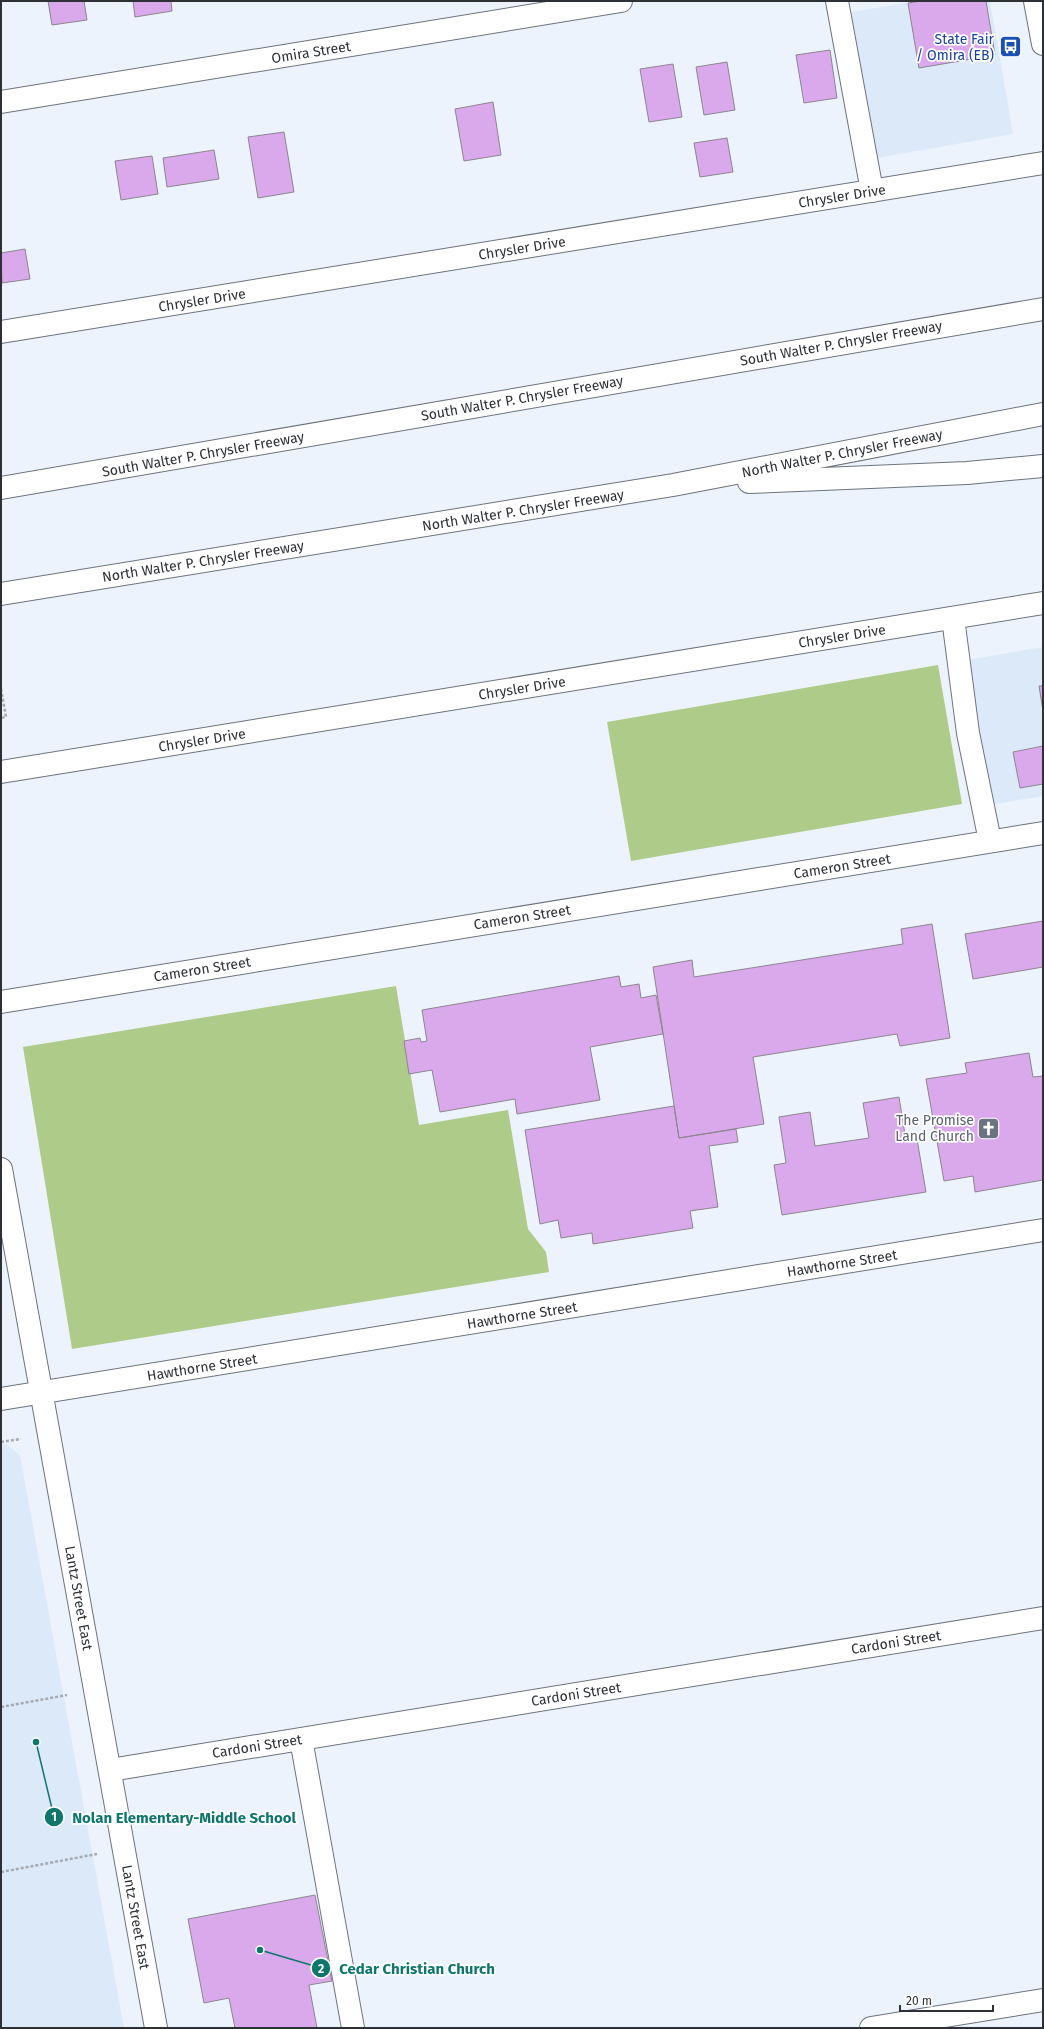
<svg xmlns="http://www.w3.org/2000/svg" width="1044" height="2029" viewBox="0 0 1044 2029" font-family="'Fira Sans',sans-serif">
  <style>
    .built { fill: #dce9f9 }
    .green { fill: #aecb8a }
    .building { fill: #daa9ec; stroke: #8c858e }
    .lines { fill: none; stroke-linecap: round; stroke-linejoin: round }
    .minor-casing { stroke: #6c737c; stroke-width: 24 }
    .major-casing { stroke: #6c737c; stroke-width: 24 }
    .highway-casing { stroke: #6c737c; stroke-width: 24 }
    .path { stroke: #a4aab2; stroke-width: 2.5; stroke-dasharray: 3 2; stroke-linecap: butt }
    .minor { stroke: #fff; stroke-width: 22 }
    .major { stroke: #fff; stroke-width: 22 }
    .highway { stroke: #fff; stroke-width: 22 }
    .labels { text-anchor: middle; stroke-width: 3.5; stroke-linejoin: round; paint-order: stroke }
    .transit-label { font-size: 14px; fill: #164399; stroke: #fff; text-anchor: end }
    .street-label { font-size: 14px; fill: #2d3034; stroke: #fff }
    .worship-label { font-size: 14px; fill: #5b616d; stroke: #fff; text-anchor: end }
    .leader { fill: none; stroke: #0f766e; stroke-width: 1.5 }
    .callout-dot { fill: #0f766e; stroke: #fff; stroke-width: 1.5 }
    .mark-label { font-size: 12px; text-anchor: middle; font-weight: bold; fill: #fff }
    .callout-label { font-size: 15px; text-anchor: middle; font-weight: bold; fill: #0f766e; stroke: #fff; stroke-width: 3.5; stroke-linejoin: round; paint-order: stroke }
  </style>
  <rect width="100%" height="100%" fill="#ecf3fd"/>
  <path class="built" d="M918 1H990L1013 134 877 158 851 12Z
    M1043 647V796L990 805 967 660Z
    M6 1444 20 1455 124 2028H1V1445Z"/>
  <path class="green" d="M938 665 962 804 631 861 607 722Z
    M396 986 419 1125 508 1110 528 1229 546 1252 549 1272 72 1349 23 1047Z"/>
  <path class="building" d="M48 1H84L87 20 52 25Z
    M133 1H171L172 11 135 17Z
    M922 1H986L995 55 919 68 908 3Z
    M830 50 837 98 804 103 796 55Z
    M727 62 735 110 704 115 696 67Z
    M673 64 682 117 649 122 640 69Z
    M493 102 501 155 464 161 455 109Z
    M284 132 294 192 258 198 248 137Z
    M727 138 733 172 700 177 694 143Z
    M214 150 219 179 167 187 163 158Z
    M152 156 158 194 121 200 115 161Z
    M25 249 30 279 2 283 1 253Z
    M1039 686H1043V711Z
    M1043 746V784L1020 788 1013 752Z
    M1043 921V967L973 979 965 934Z
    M932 924 950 1038 900 1046 897 1034 753 1057 764 1124 679 1138 653 967 692 960 694 977 903 944 901 929Z
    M619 976 621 987 639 984 641 998 656 995 663 1034 590 1047 600 1100 517 1114 515 1099 440 1112 432 1070 409 1074 404 1041 420 1038 421 1042 427 1041 422 1010Z
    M1029 1053 1033 1077 1043 1076V1180L975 1192 973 1176 944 1181 926 1079 967 1073 965 1063Z
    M899 1097 906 1141 917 1139 926 1192 782 1215 774 1165 786 1163 779 1117 810 1112 815 1146 869 1138 863 1103Z
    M674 1106 679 1138 736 1129 738 1142 709 1146 718 1207 690 1211 693 1228 593 1244 592 1233 561 1238 558 1220 540 1224 525 1130Z
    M315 1895 332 1981 309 1985 317 2028H235L229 1998 204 2003 188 1919Z"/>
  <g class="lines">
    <defs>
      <path id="minor" d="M837 1 872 191
        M1035 1 1043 44
        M1 102 621 1
        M953 618 968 733 990 841
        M1 1002 1043 833
        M1 1169 156 2028
        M1 1399 1043 1230
        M301 1739 353 2028
        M110 1770 1043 1618
        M871 2028 1043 2000"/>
      <path id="major" d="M1 332 1043 163
        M1 772 1043 603"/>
      <path id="highway" d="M749 482 967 473 1043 466
        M1 488 1043 309
        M1 594 673 485 1043 414"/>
    </defs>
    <use href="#minor" class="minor-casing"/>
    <use href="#major" class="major-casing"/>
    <use href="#highway" class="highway-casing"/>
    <path class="path" d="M1 689 6 717 1 718
      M1 1442 21 1439
      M1 1707 67 1695
      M1 1872 97 1854"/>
    <use href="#minor" class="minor"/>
    <use href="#major" class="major"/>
    <use href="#highway" class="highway"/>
  </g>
  <defs>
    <symbol id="bus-square" viewBox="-11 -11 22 22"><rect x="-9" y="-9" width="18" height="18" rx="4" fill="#1a4fb4" stroke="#fff"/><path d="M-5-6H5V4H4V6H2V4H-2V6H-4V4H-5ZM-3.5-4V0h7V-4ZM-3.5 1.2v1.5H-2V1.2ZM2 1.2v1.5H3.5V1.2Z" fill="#fff"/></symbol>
    <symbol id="church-square" viewBox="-11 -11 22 22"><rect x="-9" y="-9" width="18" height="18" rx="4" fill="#6b7280" stroke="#fff"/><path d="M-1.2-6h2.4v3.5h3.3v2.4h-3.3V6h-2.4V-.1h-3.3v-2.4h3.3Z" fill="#fff"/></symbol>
  </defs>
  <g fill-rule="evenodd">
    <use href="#bus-square" x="998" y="34" width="25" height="25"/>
    <use href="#church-square" x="976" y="1116" width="25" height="25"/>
  </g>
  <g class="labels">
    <g class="transit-label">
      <text x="994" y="44">State Fair<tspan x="994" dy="16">/ Omira (EB)</tspan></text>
    </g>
    <g class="street-label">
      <text transform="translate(311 52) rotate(-9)" y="5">Omira Street</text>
      <text transform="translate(842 196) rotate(-9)" y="5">Chrysler Drive</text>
      <text transform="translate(522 248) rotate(-9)" y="5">Chrysler Drive</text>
      <text transform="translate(202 300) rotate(-9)" y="5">Chrysler Drive</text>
      <text transform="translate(841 343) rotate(-10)" y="5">South Walter P. Chrysler Freeway</text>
      <text transform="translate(522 398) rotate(-10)" y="5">South Walter P. Chrysler Freeway</text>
      <text transform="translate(842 453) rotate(-11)" y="5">North Walter P. Chrysler Freeway</text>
      <text transform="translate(203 454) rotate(-10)" y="5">South Walter P. Chrysler Freeway</text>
      <text transform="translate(523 510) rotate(-9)" y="5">North Walter P. Chrysler Freeway</text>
      <text transform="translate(203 561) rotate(-9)" y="5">North Walter P. Chrysler Freeway</text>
      <text transform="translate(842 636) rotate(-9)" y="5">Chrysler Drive</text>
      <text transform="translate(522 688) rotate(-9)" y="5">Chrysler Drive</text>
      <text transform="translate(202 740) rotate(-9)" y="5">Chrysler Drive</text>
      <text transform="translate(842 866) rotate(-9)" y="5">Cameron Street</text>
      <text transform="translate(522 917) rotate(-9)" y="5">Cameron Street</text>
      <text transform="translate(202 969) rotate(-9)" y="5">Cameron Street</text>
      <text transform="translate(842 1263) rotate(-9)" y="5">Hawthorne Street</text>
      <text transform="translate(522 1315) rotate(-9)" y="5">Hawthorne Street</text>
      <text transform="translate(202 1367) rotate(-9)" y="5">Hawthorne Street</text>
      <text transform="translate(79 1598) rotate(80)" y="5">Lantz Street East</text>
      <text transform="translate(896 1642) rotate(-9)" y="5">Cardoni Street</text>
      <text transform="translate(576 1694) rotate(-9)" y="5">Cardoni Street</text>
      <text transform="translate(257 1746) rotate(-9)" y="5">Cardoni Street</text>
      <text transform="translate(136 1917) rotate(80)" y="5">Lantz Street East</text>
    </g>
    <g class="worship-label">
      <text x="974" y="1125">The Promise<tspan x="974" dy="16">Land Church</tspan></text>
    </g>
  </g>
  <path class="leader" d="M36 1742L54 1817M260 1950L321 1968"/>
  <g class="callout-dot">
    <circle cx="36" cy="1742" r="4"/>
    <circle cx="260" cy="1950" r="4"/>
    <circle cx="54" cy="1817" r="10"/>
    <circle cx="321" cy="1968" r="10"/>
  </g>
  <g class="mark-label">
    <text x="54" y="1821">1</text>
    <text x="321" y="1973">2</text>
  </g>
  <g class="callout-label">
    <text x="184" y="1823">Nolan Elementary-Middle School</text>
    <text x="417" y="1974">Cedar Christian Church</text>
  </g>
  <rect width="1044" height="2029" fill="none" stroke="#2d3034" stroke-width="4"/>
  <path d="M900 2005v6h93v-6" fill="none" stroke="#2d3034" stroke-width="2"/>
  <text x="906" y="2005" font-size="12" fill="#2d3034" stroke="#ffffff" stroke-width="3" paint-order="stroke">20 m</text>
</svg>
